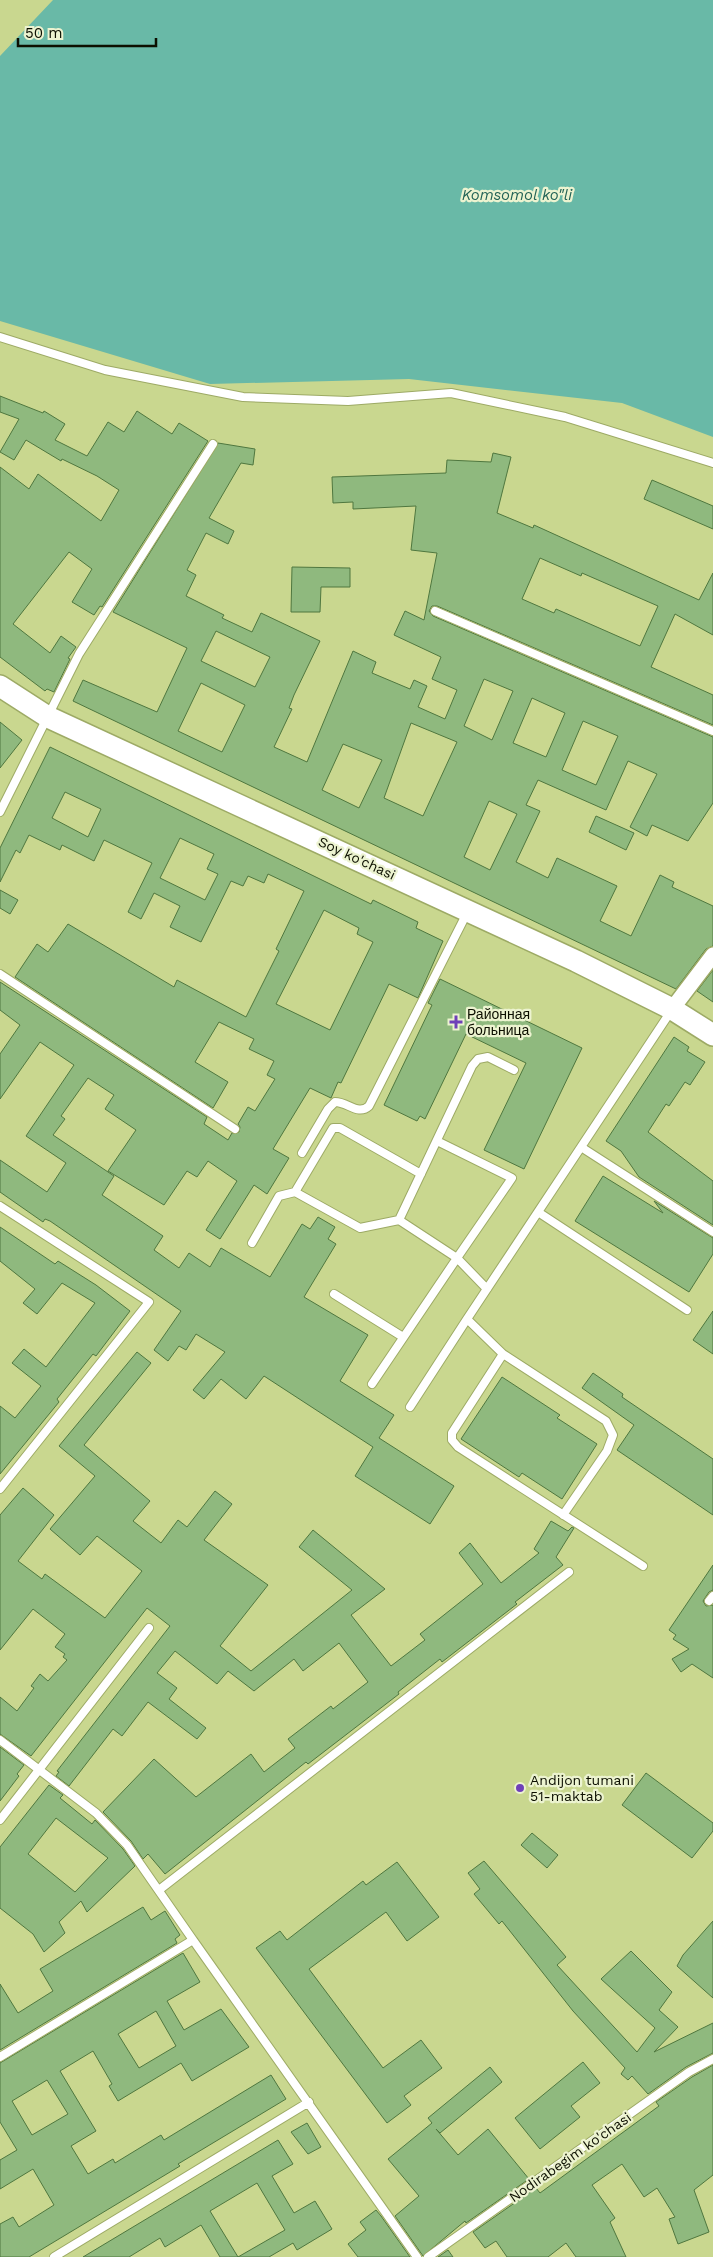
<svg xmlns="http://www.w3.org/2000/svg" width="713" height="2257" viewBox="0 0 713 2257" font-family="'Work Sans',sans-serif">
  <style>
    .water { fill: #69b9a7 }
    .building { fill: #8fb97e; stroke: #4f773f; fill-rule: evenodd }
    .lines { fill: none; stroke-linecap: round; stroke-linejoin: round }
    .lane-casing { stroke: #9daa65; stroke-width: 10 }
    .street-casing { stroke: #9daa65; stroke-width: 18 }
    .secondary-casing { stroke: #9daa65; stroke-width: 24 }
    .lane { stroke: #fff; stroke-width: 8 }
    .street { stroke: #fff; stroke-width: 15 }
    .secondary { stroke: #fff; stroke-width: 21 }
    .poi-dot { fill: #6f40b8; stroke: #ecf3d0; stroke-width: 2 }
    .labels { text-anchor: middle; stroke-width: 4.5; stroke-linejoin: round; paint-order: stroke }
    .street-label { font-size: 14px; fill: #0c0f00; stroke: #ecf3d0 }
    .poi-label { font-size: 14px; fill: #0c0f00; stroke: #ecf3d0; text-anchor: start }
    .water-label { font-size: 15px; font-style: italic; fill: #226356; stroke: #ecf3d0 }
  </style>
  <rect width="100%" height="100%" fill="#c9d78f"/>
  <path class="water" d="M53 0H713V437L622 403 409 379 210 384 0 321V56Z"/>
  <path class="building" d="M0 396 43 413 44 411 65 424 55 440 87 456 108 422 124 432 137 411 172 434 179 423 208 441 102 607 100 606 94 615 72 602 92 569 69 552 13 624 50 653 61 636 76 647 68 658 70 659 54 692 47 689 45 691 0 657V467L29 489 38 474 101 521 119 490 97 476 62 459 61 461 26 440 14 460 0 452 19 419 0 412Z
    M218 443 255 449 253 465 241 463 209 518 234 531 228 544 206 533 187 570 196 575 186 596 224 615 222 618 252 632 261 613 320 641 294 695 289 708 292 709 274 747 307 762 353 651 376 662 372 673 410 689 414 680 427 686 418 707 445 719 457 690 432 679 441 657 394 635 405 611 424 620 437 553 411 550 416 506 353 509V502L333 503 332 477 446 473 447 460 491 462 493 453 511 457 497 513 533 528 534 525 699 600 713 573V635L675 614 651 667 713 695V725L437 606H432L429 611 433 616 713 737V803L688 841 652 825 647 836 630 827 657 774 628 761 606 810 538 780 526 805 540 811 516 862 548 878 557 858 617 886 600 921 631 936 660 875 674 882 672 887 713 906V946L706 949 676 989 73 701 83 680 157 712 187 648 113 612ZM540 558 581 576 582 573 658 606 640 646 556 609 554 613 522 599ZM216 631 270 657 255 687 201 661ZM484 679 513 691 492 740 464 726ZM201 683 245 705 222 752 178 731ZM532 698 565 713 546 757 513 743ZM583 721 618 736 596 785 562 770ZM411 723 457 742 423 816 384 798ZM343 744 382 760 359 808 322 790ZM489 801 517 814 490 870 464 857Z
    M652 480 713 506V529L644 499Z
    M292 567 350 568V587H321L320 612H291Z
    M0 722 22 740 0 768Z
    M50 747 371 904 373 900 418 922 416 928 443 941 418 998 389 984 341 1083 338 1082 331 1098 310 1088 273 1149 289 1158 267 1194 254 1185 220 1239 206 1230 237 1181 208 1161 197 1177 187 1171 164 1205 108 1171 136 1130 105 1109 114 1095 88 1078 61 1116 65 1119 53 1135 114 1176 102 1195 163 1236 154 1250 179 1268 189 1253 210 1267 221 1248 270 1277 302 1224 310 1229 318 1217 335 1227 328 1239 336 1244 304 1297 368 1335 340 1381 394 1415 379 1438 454 1486 430 1524 355 1476 373 1447 264 1376 246 1399 221 1379 204 1399 193 1390 225 1352 196 1334 186 1350 179 1346 168 1361 154 1350 181 1311 50 1221 45 1219 43 1222 0 1192V1160L47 1192 66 1163 26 1136 74 1065 40 1042 0 1099V1054L20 1025 0 1010V982L207 1117 204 1124 228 1140 232 1133 239 1132 240 1127 238 1124 248 1107 255 1111 275 1079 267 1075 274 1061 249 1049 254 1039 219 1022 195 1062 228 1082 213 1108 15 977 37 944 48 952 68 924 174 987 177 980 246 1017 279 951 276 949 304 891 268 874 264 883 248 876 243 886 231 881 201 942 170 927 180 906 154 893 141 919 128 912 152 863 104 840 94 861 62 845 60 850 29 835 20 853 16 850 0 882V848ZM65 792 101 809 88 837 52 818ZM180 838 214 854 207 869 218 874 205 900 160 878ZM324 910 359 928 357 934 373 942 330 1030 276 1004Z
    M596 816 634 833 626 850 589 832Z
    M0 890 18 900 10 914 0 908Z
    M713 970V1002L697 991Z
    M440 979 582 1048 524 1169 484 1150 526 1063 466 1034 425 1119 420 1116 417 1121 384 1105 432 1005 428 1003Z
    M674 1037 689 1047 687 1051 705 1062 690 1085 685 1082 669 1106 666 1104 648 1132 713 1181V1225L639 1177 621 1151 606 1141Z
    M603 1176 663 1213 654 1201 713 1238V1254L689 1292 575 1221Z
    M0 1227 55 1264 58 1261 96 1285 130 1311 96 1356 93 1354 57 1399 59 1402 0 1474V1406L15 1418 41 1386 12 1363 24 1349 46 1367 95 1303 62 1283 37 1314 23 1303 35 1289 0 1261Z
    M713 1311V1354L693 1340Z
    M137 1352 151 1363 84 1445 150 1501 133 1521 161 1543 178 1520 187 1527 215 1491 232 1504 204 1540 268 1585 220 1646 251 1671 352 1590 299 1547 313 1530 385 1589 351 1615 391 1666 425 1640 420 1634 483 1584 459 1553 470 1543 501 1583 539 1553 534 1549 551 1521 568 1531 572 1527 574 1528 556 1557 563 1565 515 1602 517 1604 442 1662 440 1659 398 1692 399 1694 308 1764 306 1762 165 1874 148 1854 143 1859 131 1841 103 1812 154 1759 196 1797 251 1754 264 1772 295 1748 288 1739 331 1706 333 1709 368 1682 339 1643 303 1671 294 1659 254 1691 228 1671 217 1684 175 1651 157 1673 177 1688 169 1699 206 1728 197 1739 148 1702 122 1736 113 1729 69 1786 56 1776 59 1772 57 1771 170 1626 147 1608 31 1756 0 1734V1697L17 1711 34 1688 31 1686 40 1674 48 1681 67 1660 63 1657 65 1654 55 1647 65 1634 33 1609 0 1650V1515L23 1488 54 1515 18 1561 42 1579 45 1574 105 1618 142 1571 97 1536 80 1555 50 1529 95 1476 59 1446Z
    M593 1373 623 1394 622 1397 713 1459V1515L617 1450 634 1425 582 1388Z
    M502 1377 560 1415 557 1418 597 1444 562 1499 522 1473 519 1477 461 1439Z
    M713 1565V1590L709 1592 703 1601 706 1606 713 1605V1678L692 1664 681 1672 672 1659 689 1649 673 1639 676 1635 669 1630Z
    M0 1747 24 1765 17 1774 19 1776 0 1801Z
    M646 1773 713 1823V1831L692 1858 622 1805Z
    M49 1785 63 1795 60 1798 92 1824 95 1820 123 1849 135 1866 87 1912 81 1901 59 1922 65 1933 44 1952 33 1934 0 1908V1847ZM56 1818 108 1858 75 1892 28 1854Z
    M532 1833 558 1855 547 1868 521 1845Z
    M484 1861 566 1957 557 1965 637 2052 655 2028 601 1979 631 1951 672 1992 659 2010 678 2027 654 2052 713 2023V2053L686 2067 648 2094 632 2076 628 2080 621 2074 625 2068 573 2011 502 1921 499 1924 474 1894 480 1889 468 1873Z
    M397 1862 439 1917 407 1941 386 1912 309 1969 383 2068 421 2040 442 2068 404 2096 411 2105 387 2123 256 1948 280 1931 287 1940 363 1881 366 1885Z
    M143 1907 151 1920 165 1911 180 1935 175 1939 177 1943 0 2050V1984L18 2013 53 1991 40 1969Z
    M713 1921V1998L677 1966 683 1955Z
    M183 1953 200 1982 167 2001 184 2030 221 2009 249 2047 192 2081 181 2063 118 2101 109 2086 112 2084 93 2051 60 2071 96 2131 71 2146 88 2174 113 2159 115 2163 161 2135 164 2140 271 2075 286 2099 178 2164 180 2166 29 2257H0V2224L13 2217 19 2227 54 2205 33 2169 0 2189V2160L17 2150 0 2122V2063ZM156 2011 176 2046 139 2068 118 2034ZM47 2080 68 2114 32 2135 12 2101Z
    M583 2062 600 2083 571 2106 580 2117 540 2149 515 2118Z
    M713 2065V2175L694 2190 709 2232 678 2244 669 2219 675 2217 657 2188 644 2197 622 2164 592 2185 615 2218 610 2222 626 2257H576L566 2243 548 2257H507L496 2241 485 2248 473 2232 536 2188 540 2193 659 2106 656 2102 692 2077Z
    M490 2067 502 2082 440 2133 436 2129 458 2155 488 2129 529 2179 466 2223 465 2221 423 2256 395 2216 419 2196 388 2159 432 2123 428 2118Z
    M307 2123 321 2147 308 2154 291 2132Z
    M278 2140 293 2164 272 2176 294 2213 315 2201 332 2229 297 2250 293 2243 269 2257H238L285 2230 257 2183 210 2211 238 2257H220L201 2225 165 2247 160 2238 129 2257H83Z
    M376 2210 381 2216 410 2257H358L348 2244 366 2230 360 2222Z
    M448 2250 453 2257H438Z"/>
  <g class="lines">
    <defs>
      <path id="lane" d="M0 337 105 370 243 397 348 401 451 393 565 417 713 463
        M435 611 713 731
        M0 812 79 654 213 444
        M0 974 235 1129
        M671 1011 581 1147 713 1232
        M437 1141 512 1178 457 1258 399 1220 472 1066 478 1059 488 1057 514 1070
        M302 1153 328 1109 335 1102C348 1102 358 1116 369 1106L468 911
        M0 1206 149 1302 0 1489
        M538 1212 687 1310
        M399 1220 360 1228 295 1192 333 1128H340L421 1174
        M252 1243 279 1196 295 1192
        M334 1294 403 1337
        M503 1354 452 1433V1440L458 1447 643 1566
        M372 1384 457 1258 487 1289
        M410 1407 467 1319
        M563 1515 607 1451 613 1435 606 1421 503 1354 467 1319 581 1147
        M709 1601 713 1596
        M0 1740 96 1813 127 1845 193 1940
        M0 1820 149 1628
        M159 1890 569 1572
        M0 2057 193 1940 417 2257
        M54 2257 309 2102
        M428 2257 689 2072 713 2059"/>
      <path id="street" d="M672 1009 713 955"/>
      <path id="secondary" d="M0 686 48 717 576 961 672 1009 713 1035"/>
    </defs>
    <use href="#lane" class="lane-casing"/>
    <use href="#street" class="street-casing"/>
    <use href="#secondary" class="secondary-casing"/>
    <use href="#lane" class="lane"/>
    <use href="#street" class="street"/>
    <use href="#secondary" class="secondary"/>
  </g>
  <g class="poi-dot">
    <path d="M453.5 1014.5h5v5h5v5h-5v5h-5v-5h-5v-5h5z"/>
    <circle cx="520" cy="1788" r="5"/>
  </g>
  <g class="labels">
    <g class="street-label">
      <text transform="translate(357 858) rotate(25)" y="5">Soy ko'chasi</text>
      <text transform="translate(570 2157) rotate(-35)" y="5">Nodirabegim ko'chasi</text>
    </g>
    <g class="poi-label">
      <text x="467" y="1019">Районная<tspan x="467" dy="16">больница</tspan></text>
      <text x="530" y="1785">Andijon tumani<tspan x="530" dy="16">51-maktab</tspan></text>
    </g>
    <g class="water-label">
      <text x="517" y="200">Komsomol ko"li</text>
    </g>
  </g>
  <path d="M18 38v8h138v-8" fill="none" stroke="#0c0f00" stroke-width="2.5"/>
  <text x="25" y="38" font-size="15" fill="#0c0f00" stroke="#ecf3d0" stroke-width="4" paint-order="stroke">50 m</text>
</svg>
